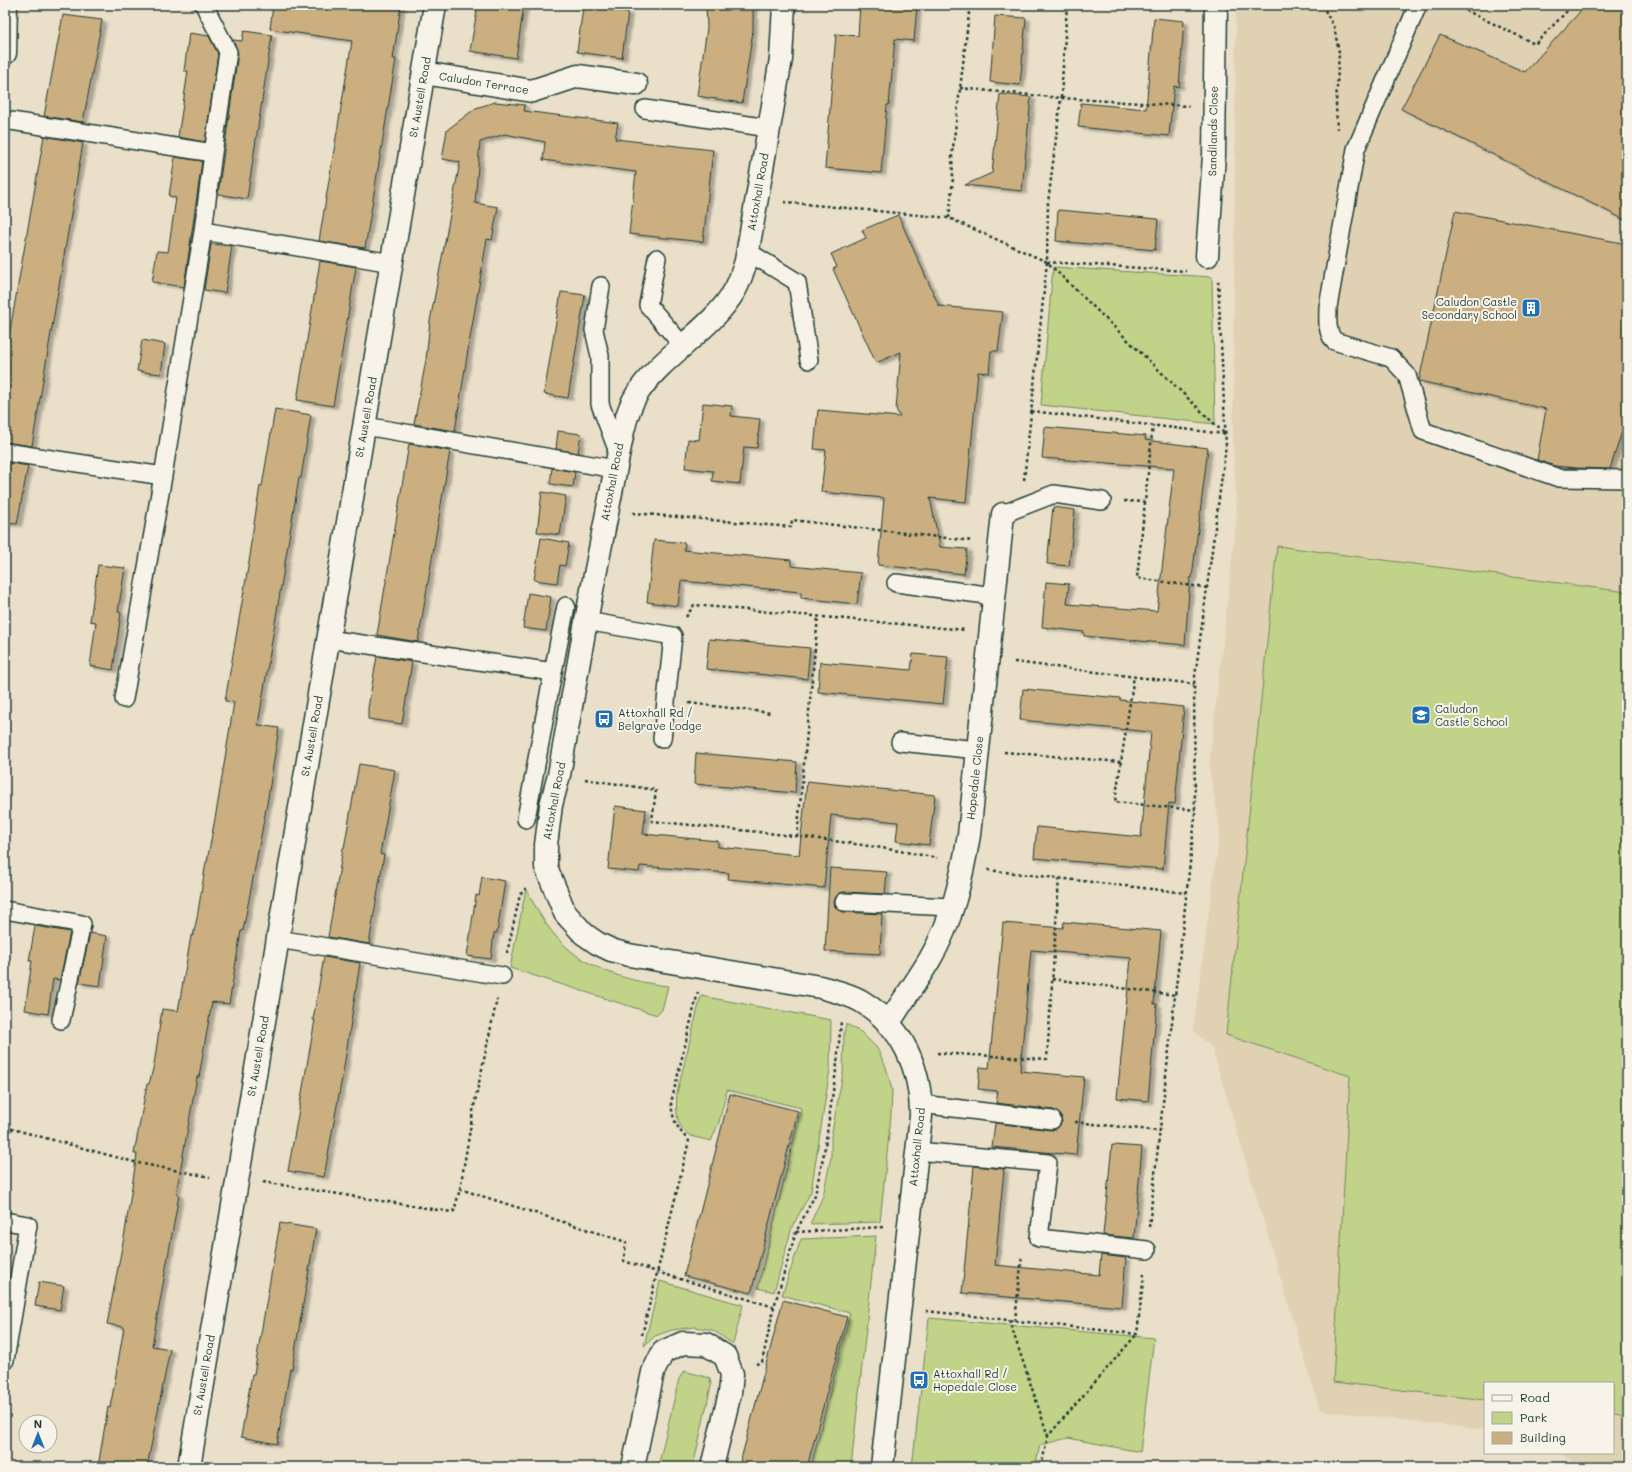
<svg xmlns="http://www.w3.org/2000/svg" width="1632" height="1472" viewBox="0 0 1632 1472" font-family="Mali,sans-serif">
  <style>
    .built { fill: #e1d1b3 }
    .green { fill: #c0d388; stroke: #70885e }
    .building { fill: #cbaf81; stroke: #1f3d34; filter: url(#shadow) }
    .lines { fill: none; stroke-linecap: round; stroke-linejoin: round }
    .service-casing { stroke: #1f3d34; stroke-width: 20 }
    .minor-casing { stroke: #1f3d34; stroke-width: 25 }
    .path { stroke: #1f3d34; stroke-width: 2.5; stroke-dasharray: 3 3; stroke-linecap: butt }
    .service { stroke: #f7f3e8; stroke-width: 17 }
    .minor { stroke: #f7f3e8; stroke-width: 22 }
    .labels { text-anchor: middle; stroke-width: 4; stroke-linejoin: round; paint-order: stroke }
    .street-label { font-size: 11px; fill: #1f3d34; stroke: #f7f3e8 }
    .poi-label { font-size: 11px; fill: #1f3d34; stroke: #f7f3e8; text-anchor: start }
  </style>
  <defs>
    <filter id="shadow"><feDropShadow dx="4.5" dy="2.5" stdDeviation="1" flood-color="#0004"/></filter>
  </defs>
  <rect width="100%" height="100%" fill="#eadfc9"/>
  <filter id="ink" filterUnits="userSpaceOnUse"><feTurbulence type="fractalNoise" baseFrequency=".025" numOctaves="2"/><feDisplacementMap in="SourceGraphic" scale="8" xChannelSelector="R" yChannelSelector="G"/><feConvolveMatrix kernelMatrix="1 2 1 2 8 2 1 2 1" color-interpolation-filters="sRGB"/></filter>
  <g filter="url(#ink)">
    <path class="built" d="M1236 5H1627V1467H1586L1559 1453H1613V1383H1485V1430L1320 1410 1212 1048 1193 1030 1220 831 1209 766 1237 514 1233 442Z"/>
    <path class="green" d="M1053 267 1212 277 1215 424 1041 405Z
      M1277 546 1627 592V1417L1613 1415V1383H1485V1400L1333 1382 1350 1076 1226 1035Z
      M526 889C536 908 546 927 562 943 589 970 631 982 668 986L662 1010 657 1015 510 968Z
      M701 996 831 1020 830 1069 811 1192 792 1227 774 1292 758 1288 801 1108 727 1090 719 1122 711 1141C705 1139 695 1138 689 1135 675 1127 676 1106 677 1093Z
      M846 1024 861 1032 877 1048 886 1067 892 1090 891 1115 880 1222 810 1224 823 1196 831 1157V1137L843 1073 844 1033Z
      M876 1236 851 1467H811L850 1313 782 1295 801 1239Z
      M660 1281 743 1305 733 1344 713 1330 695 1327 672 1330 655 1336 644 1346Z
      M929 1318 1154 1338 1140 1452 1068 1438 1040 1445 1035 1467H912Z
      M684 1371 710 1378 711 1386 693 1467H658L679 1379Z"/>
    <path class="building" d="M273 5H401L393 59H396L365 248 319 241 352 41 270 29Z
      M478 5H524L516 58 470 51Z
      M706 5H753V31L742 103 697 96 707 28Z
      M860 5H917L914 41 895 39 889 105H887L881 173 825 168 836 34 858 36Z
      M1586 5H1627V221L1401 109 1440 35 1525 72Z
      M583 7 628 12 622 58 577 52Z
      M63 15 102 20 83 122 44 116Z
      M995 16 1026 18 1020 85 990 82Z
      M1154 18 1184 21 1179 87 1174 86 1169 136 1078 127 1081 103 1146 109Z
      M244 31 272 35 247 199 218 194 238 53 233 40 242 41Z
      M189 33 209 36 218 54 205 142 178 137 188 71H184Z
      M1000 94 1031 97 1022 191 965 185 992 173Z
      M495 102 525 105 524 111 618 123 615 139 713 150 703 242 629 234 636 172 543 160 545 142 505 134 480 142 475 203 498 207 492 240 487 239 469 344 455 431 414 424 426 360 430 321 460 162 442 159 447 130 476 108Z
      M44 136 83 143 32 446 5 442V359Z
      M175 157 202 161 184 287 152 282 157 251 168 252 176 198 169 196Z
      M1058 210 1158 219 1155 250 1056 241Z
      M1455 211 1627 244V416L1610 469 1577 468 1555 466 1537 460 1546 409 1419 381Z
      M898 215 939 306 1003 312 998 351H991L989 373 978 372 966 502 930 498 940 547 967 549 964 574 878 565 884 498 821 492 826 450 814 449 818 410 900 417 896 409 901 352 876 363 833 269 837 267 831 254 866 238 862 230Z
      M211 244 232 246 225 293 204 290Z
      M320 261 356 267 333 406 297 400Z
      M561 292 585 295 568 398 544 394Z
      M142 340 165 344 161 374 137 371Z
      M703 403 732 406 731 416 760 419 757 448 744 447 740 484 712 481 713 471 685 468 688 439 699 440Z
      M275 409 311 415 301 478H299L258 725 279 728 267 804 243 931H241L229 1004 212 1002 199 1077H197L176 1194 179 1195 152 1346 170 1349 147 1467H98L108 1407 110 1408 114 1386 124 1327 107 1324 125 1232 137 1154H134L147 1084H149L154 1065 162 1009 178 1011 191 936H193L197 918 206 862H207L218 802 234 702 225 701 251 550 250 549 260 486H262Z
      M1045 427 1146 436 1145 440 1208 448 1192 578H1190L1185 645 1084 636V632L1042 627 1046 582 1069 584 1067 604 1157 611 1174 468 1042 458Z
      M558 431 581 434 578 453 556 449Z
      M409 444 450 451 418 642 377 635Z
      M5 462 28 466 17 524 5 523Z
      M552 468 575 472 573 487 550 484Z
      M542 492 566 496 560 535 537 532Z
      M1053 507 1075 510 1069 566 1047 564Z
      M541 538 569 543 565 566 560 565 557 583 534 580Z
      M654 540 685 543 684 550 791 560V566L861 573 857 604 801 598V592L681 581 678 606 647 602Z
      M98 565 125 568 118 612 121 613 113 670 90 666 96 622 90 621Z
      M528 593 551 597 546 631 523 628Z
      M709 639 810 648 807 679 706 669Z
      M913 654 948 657 943 704 818 692 820 662 911 670Z
      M377 656 412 662 402 724 368 719V708Z
      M1023 689 1120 698V700L1184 707 1175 804 1169 803 1163 869 1034 858 1037 827 1141 837 1151 732 1020 720Z
      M696 753 797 762 795 793 694 784Z
      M359 764 395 770 380 854 384 855 369 944 328 937 343 848H344Z
      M807 781 935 795 929 845 896 841 898 822 831 815 824 888 728 879 729 873 640 866 639 872 608 869 615 806 646 810 643 834 718 841V847L799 855Z
      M830 868 887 872 885 894 844 892 839 893 834 901 835 907 843 912 882 914 880 954 825 951Z
      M482 877 505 881 497 933H494L491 959 467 956 476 895 479 896Z
      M1064 922 1161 931 1154 1004H1157L1148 1101 1117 1098 1131 958 1031 950 1020 1071 1084 1077 1076 1155 992 1147 995 1123 1051 1130 1056 1129 1062 1122 1061 1116 1054 1110 996 1103 998 1091 978 1089 980 1067 989 1068 1003 923 1063 928Z
      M35 926 70 932 60 980 53 979 48 1014 25 1010 32 961H29Z
      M90 933 107 936 100 986 79 983Z
      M324 957 360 963 344 1067 324 1177 288 1171 315 1020H313Z
      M730 1094 798 1111 751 1293 684 1276Z
      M1112 1145 1142 1147 1134 1238 1103 1235Z
      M974 1166 1004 1169 995 1265 1099 1275 1101 1255 1126 1258 1122 1307 962 1293Z
      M280 1223 316 1229 292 1369H290L277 1444 241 1437 252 1374H254Z
      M39 1282 64 1286 60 1310 35 1306Z
      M783 1300 847 1317 807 1467H739Z"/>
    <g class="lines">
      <defs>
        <path id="service" d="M1418 5 1356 149 1328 307C1328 320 1326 330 1334 341L1391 358 1407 375 1423 431 1559 478 1627 479
          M645 109 769 128
          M5 120 213 153 228 52 204 5
          M213 153 203 231 392 263
          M747 251 797 282 809 360
          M657 258 648 305 683 346
          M601 286 594 330 600 356V404L618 452
          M365 426 615 469
          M5 452 163 476 203 231
          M1003 514 1054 494 1102 501
          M896 583 994 596
          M586 621 673 636 662 739
          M328 639 553 672 526 819
          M553 672 566 606
          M124 699 163 476
          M900 742 978 750
          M844 902 952 907
          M5 910 82 924 61 1020
          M278 939 502 976
          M921 1104 1052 1120
          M917 1151 1048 1163 1039 1238 1147 1250
          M5 1221 28 1225 5 1360"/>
        <path id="minor" d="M784 5 781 59 746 261C743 271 740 281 735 290 711 331 663 354 637 394 630 405 626 418 623 431L586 621 559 775 551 805 546 845V867L565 913 584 934 597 943 611 950 629 955 820 987C834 991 849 994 861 1001 903 1026 921 1069 921 1116L882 1467
          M5 53 6 5
          M424 73 532 91 578 76 636 84
          M1207 256 1214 155 1216 5
          M888 1024C902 1002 917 981 930 959 952 922 962 877 969 835L1003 514
          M189 1467 435 5
          M633 1467 653 1372 663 1352 683 1343 706 1344 725 1356 732 1374 730 1393 712 1467"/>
      </defs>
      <use href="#service" class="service-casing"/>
      <use href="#minor" class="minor-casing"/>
      <path class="path" d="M1322 5 1334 27 1339 52 1336 103 1337 129
        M1455 5 1535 44 1573 5
        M960 88 1061 98 1189 106
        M784 202 949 218 1047 262 1225 434
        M949 218 953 178 952 156 970 5
        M1047 262 1186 271
        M1031 411 1225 434
        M1024 480 1047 262 1048 203 1061 98 1067 5
        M1124 501 1145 502 1153 425
        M1145 502 1137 578 1207 588
        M633 513 791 527 792 520 973 541
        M686 617 694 605 965 630
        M1014 662 1194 684
        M689 703 771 713
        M1004 752 1121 762 1134 676
        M1121 762 1115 802 1195 810
        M585 779 656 790 652 821C747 831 843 839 937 858
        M797 837 818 617
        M988 870 1186 893
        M507 953 520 895 526 888
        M1052 979 1175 995
        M937 1053 1047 1059 1059 878
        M1075 1122 1160 1131
        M5 1127 138 1163 210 1177
        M263 1182 451 1212 454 1211 460 1189 626 1242 624 1261 657 1272 774 1307
        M460 1189 474 1106 497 999
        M1149 1227 1195 818 1194 684 1226 446 1218 279
        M796 1232 883 1227
        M926 1311 1137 1334 1144 1274
        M1009 1320 1048 1436
        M1015 1321 1022 1256
        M642 1335 689 1141C677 1128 673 1121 671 1103L698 992
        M756 1364 762 1362 774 1307 796 1232 815 1195 824 1153 837 1064 841 1021
        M1041 1467 1048 1436 1137 1334
        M1151 1467V1465"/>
      <use href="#service" class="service"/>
      <use href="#minor" class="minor"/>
    </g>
  </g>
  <defs>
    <symbol id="building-square" viewBox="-11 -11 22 22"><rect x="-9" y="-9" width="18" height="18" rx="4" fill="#1f6fb2" stroke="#f7f3e8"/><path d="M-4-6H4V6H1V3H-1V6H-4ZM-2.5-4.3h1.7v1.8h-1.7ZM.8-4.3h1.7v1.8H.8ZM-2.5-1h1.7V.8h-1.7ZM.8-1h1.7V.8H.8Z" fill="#fff"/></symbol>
    <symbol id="school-square" viewBox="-11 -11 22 22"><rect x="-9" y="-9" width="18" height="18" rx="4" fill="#1f6fb2" stroke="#f7f3e8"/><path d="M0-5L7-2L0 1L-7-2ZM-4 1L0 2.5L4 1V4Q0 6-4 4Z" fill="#fff"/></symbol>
    <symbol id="bus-square" viewBox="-11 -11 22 22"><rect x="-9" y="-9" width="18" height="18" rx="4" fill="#1f6fb2" stroke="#f7f3e8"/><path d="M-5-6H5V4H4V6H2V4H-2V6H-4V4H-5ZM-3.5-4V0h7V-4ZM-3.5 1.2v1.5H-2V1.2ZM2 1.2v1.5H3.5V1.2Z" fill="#fff"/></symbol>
  </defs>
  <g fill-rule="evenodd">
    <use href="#building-square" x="1520" y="297" width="22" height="22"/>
    <use href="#school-square" x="1410" y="704" width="22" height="22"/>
    <use href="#bus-square" x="593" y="708" width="22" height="22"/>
    <use href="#bus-square" x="908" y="1369" width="22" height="22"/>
  </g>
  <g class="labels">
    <g class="street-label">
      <text transform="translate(484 83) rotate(9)" y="4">Caludon Terrace</text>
      <text transform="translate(420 97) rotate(-80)" y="4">St Austell Road</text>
      <text transform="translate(1213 131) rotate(-89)" y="4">Sandilands Close</text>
      <text transform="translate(758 192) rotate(-80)" y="4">Attoxhall Road</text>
      <text transform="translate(366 417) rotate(-80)" y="4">St Austell Road</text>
      <text transform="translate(612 482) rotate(-79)" y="4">Attoxhall Road</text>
      <text transform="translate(312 736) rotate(-80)" y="4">St Austell Road</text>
      <text transform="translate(975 778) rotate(-84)" y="4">Hopedale Close</text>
      <text transform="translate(554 801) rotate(-79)" y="4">Attoxhall Road</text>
      <text transform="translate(258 1056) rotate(-80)" y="4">St Austell Road</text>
      <text transform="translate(917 1147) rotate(-84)" y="4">Attoxhall Road</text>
      <text transform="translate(204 1375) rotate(-80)" y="4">St Austell Road</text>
    </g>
    <g class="poi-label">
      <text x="1517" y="306" text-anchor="end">Caludon Castle<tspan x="1517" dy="13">Secondary School</tspan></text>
      <text x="1435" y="713">Caludon<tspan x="1435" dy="13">Castle School</tspan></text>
      <text x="618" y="717">Attoxhall Rd /<tspan x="618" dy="13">Belgrave Lodge</tspan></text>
      <text x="933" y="1378">Attoxhall Rd /<tspan x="933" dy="13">Hopedale Close</tspan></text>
    </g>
  </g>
  <rect width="1632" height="1472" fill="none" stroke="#f7f3e8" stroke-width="20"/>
  <rect x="10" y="10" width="1612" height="1452" fill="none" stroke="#1f3d34" stroke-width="1.5" filter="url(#ink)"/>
  <rect x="1484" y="1382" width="130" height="72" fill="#f7f3e8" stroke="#a1aaa0"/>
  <rect x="1492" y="1395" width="20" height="6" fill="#f7f3e8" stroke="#a1aaa0"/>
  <text x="1520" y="1402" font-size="12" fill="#1f3d34">Road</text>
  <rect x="1492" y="1412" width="20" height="12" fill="#c0d388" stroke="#a1aaa0"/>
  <text x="1520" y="1422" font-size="12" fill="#1f3d34">Park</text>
  <rect x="1492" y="1432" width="20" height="12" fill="#cbaf81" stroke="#a1aaa0"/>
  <text x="1520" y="1442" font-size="12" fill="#1f3d34">Building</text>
  <g transform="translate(38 1434)"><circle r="19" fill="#f7f3e8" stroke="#a1aaa0"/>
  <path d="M0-3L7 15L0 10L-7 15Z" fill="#1f6fb2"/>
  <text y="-6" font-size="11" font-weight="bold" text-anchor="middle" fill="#1f3d34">N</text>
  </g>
</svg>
